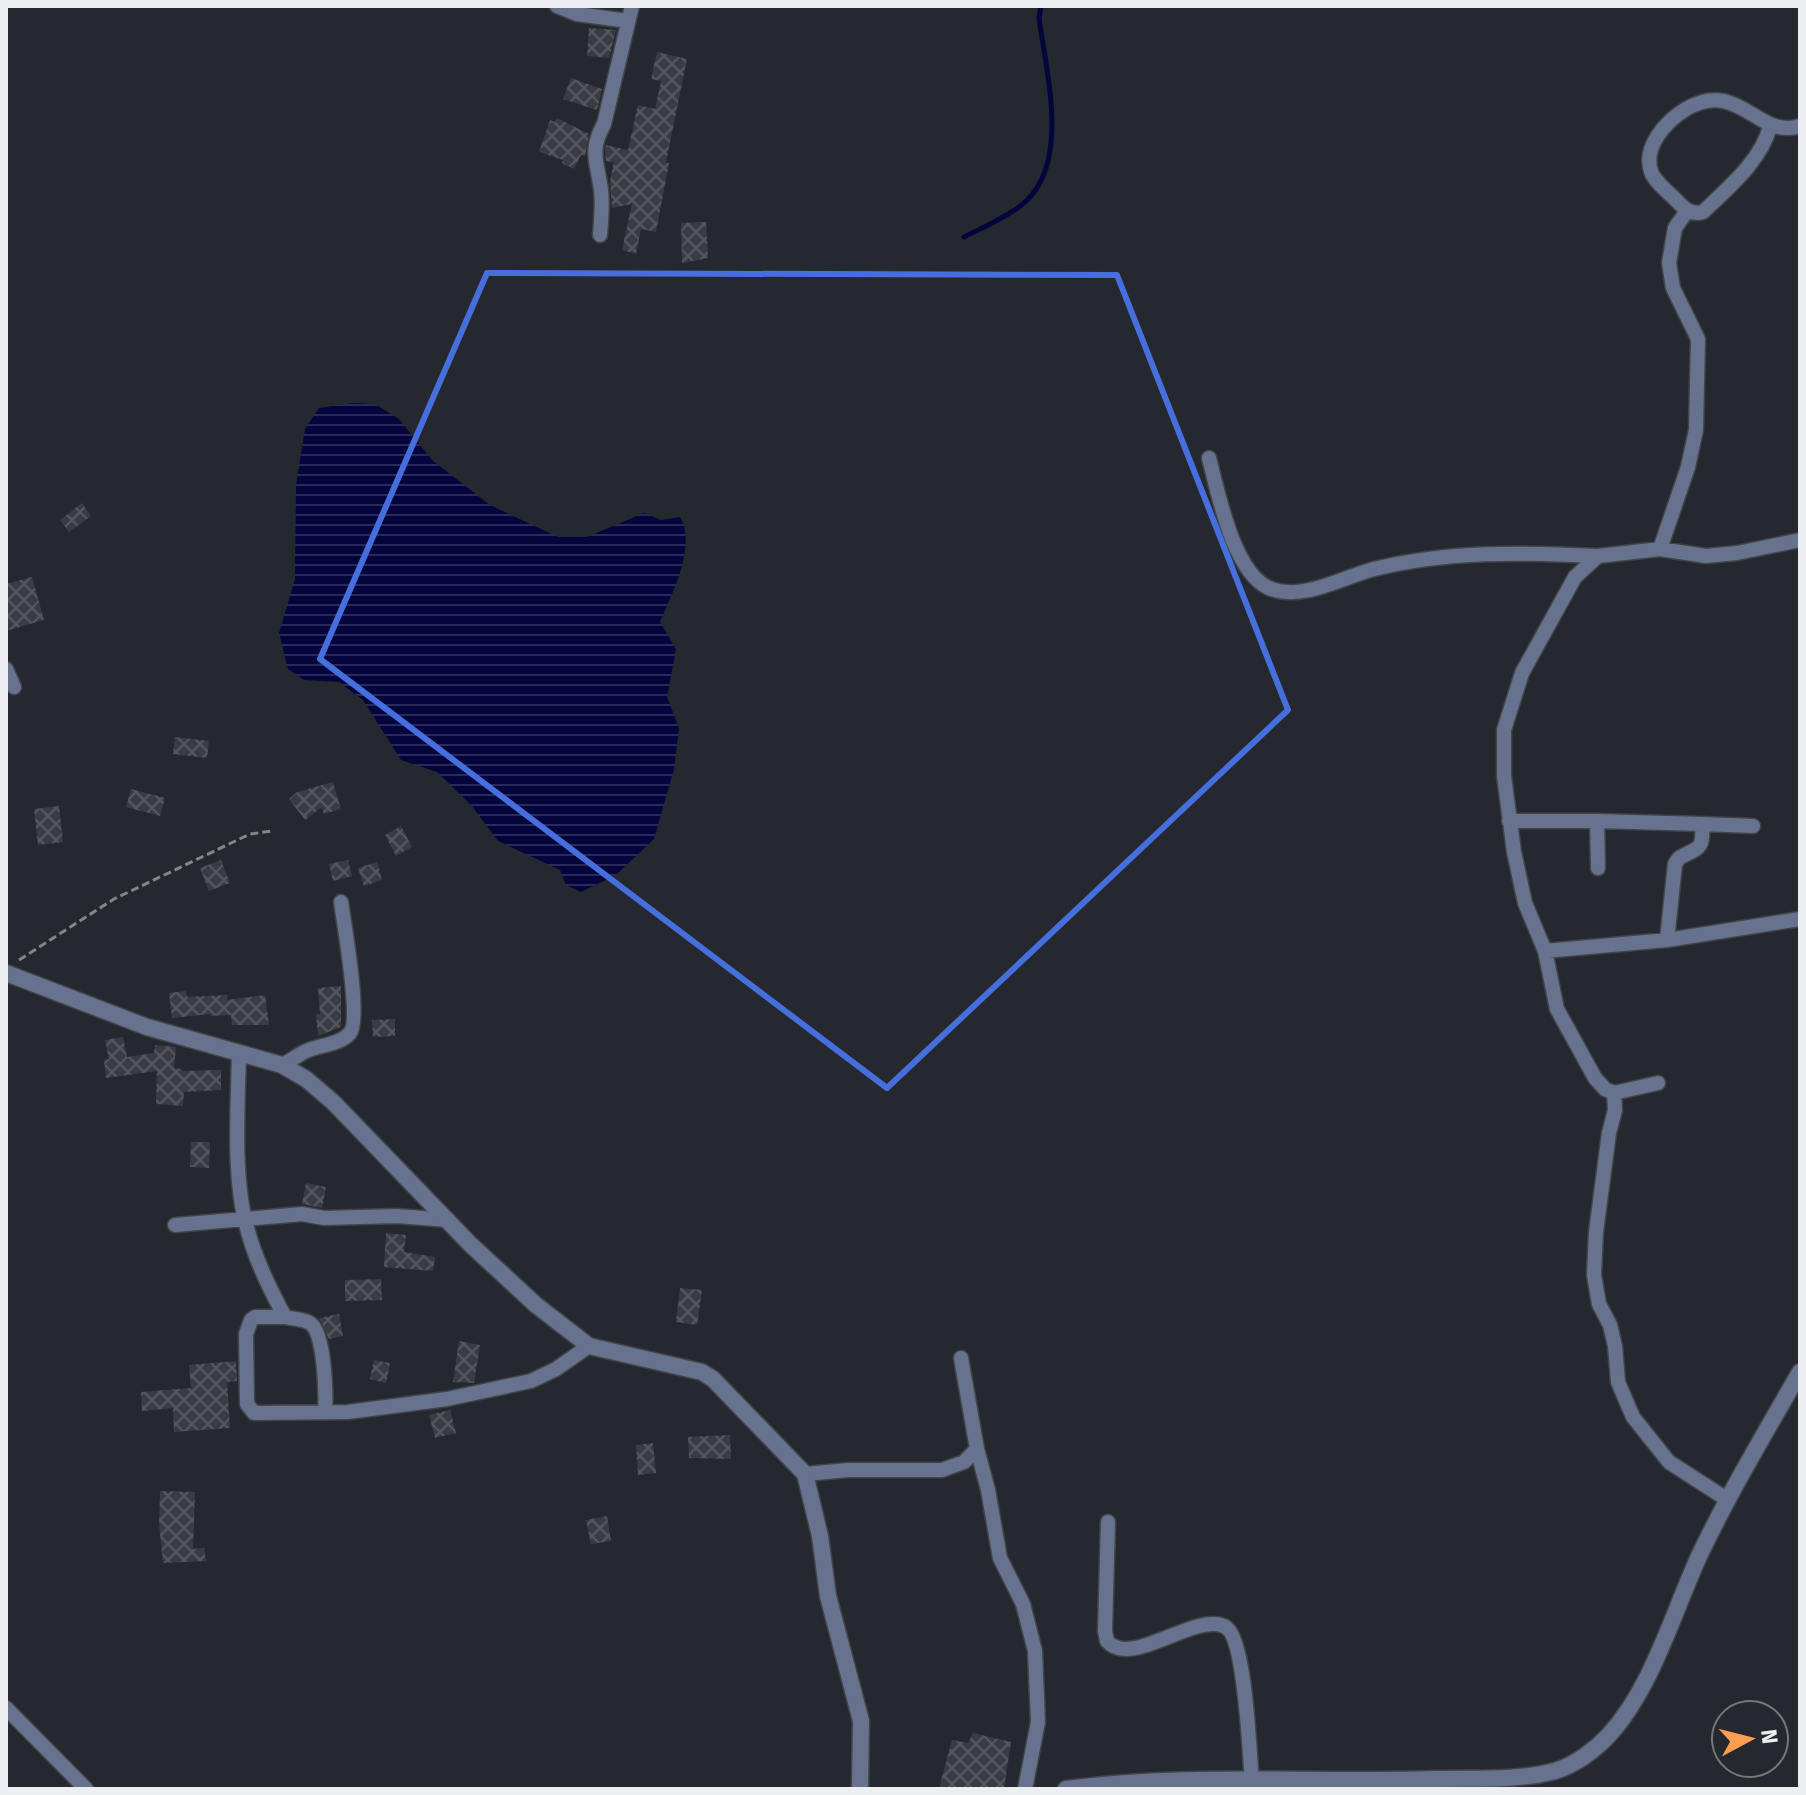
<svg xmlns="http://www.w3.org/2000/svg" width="1806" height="1795" viewBox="0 0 1806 1795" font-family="'Fira Sans',sans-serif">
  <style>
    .water { fill: url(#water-rules) }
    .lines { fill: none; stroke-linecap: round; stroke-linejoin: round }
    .stream { stroke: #03053c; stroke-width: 5 }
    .building { fill: url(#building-cross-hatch) }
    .minor-casing { stroke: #414449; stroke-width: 17 }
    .tertiary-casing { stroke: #414449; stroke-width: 19 }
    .path { stroke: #83858b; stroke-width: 3; stroke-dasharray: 8 4; stroke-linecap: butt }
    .minor { stroke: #67728e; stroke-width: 14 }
    .tertiary { stroke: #67728e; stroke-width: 16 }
    .marked { fill: none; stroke: #466edd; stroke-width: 6; stroke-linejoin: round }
  </style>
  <defs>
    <pattern id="water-rules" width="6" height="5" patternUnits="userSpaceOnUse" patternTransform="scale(2)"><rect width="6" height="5" fill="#03053c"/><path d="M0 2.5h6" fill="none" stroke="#282a59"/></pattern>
    <pattern id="building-cross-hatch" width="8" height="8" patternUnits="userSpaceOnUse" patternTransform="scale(2)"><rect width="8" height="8" fill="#3a3c43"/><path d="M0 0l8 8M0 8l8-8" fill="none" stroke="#57585f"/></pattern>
  </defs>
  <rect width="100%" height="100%" fill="#25282e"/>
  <path class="water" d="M353 403 375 404 399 419 432 460 490 505 558 537H587L644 513 661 520 680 517C697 545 672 594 660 622L676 649 667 697 679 728 674 769 654 839 616 875 581 892 566 885 560 870 498 841 472 806 437 772 401 760 363 700 339 682 304 680 288 669 279 633 295 579 296 485 305 429 319 408Z"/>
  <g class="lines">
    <path class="stream" d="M964 237C982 228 1002 219 1019 207 1073 168 1046 73 1039 18L1041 6"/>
  </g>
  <path class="building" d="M589 28 616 30 609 58 587 56Z
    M657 52 687 59 666 162 669 163 656 232 641 229 636 254 622 250 632 204 612 208 610 181 614 162 606 161 605 150 606 145 628 150 638 105 655 109 661 81 651 79Z
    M571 78 602 89 597 110 563 99Z
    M557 118 589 134 585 156 581 155 574 169 562 163 563 160 539 152 550 120 555 122Z
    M706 222 708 258 682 263 681 223Z
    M82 503 91 516 69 532 60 520Z
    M32 577 44 620 6 631V584Z
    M175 737 209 741 207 758 173 754Z
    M333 782 341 809 324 814 322 807 305 820 289 799 297 792Z
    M131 789 165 798 160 816 126 807Z
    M59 806 63 842 38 845 34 809Z
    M401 826 412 847 396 856 385 835Z
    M221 860 230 883 209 891 200 868Z
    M348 860 352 876 333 881 329 864Z
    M377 862 382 880 364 886 358 868Z
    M341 986V1027L318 1036 316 1014H320L318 988Z
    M186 991 187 997 227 995V1000L265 995 269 1025H232L231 1015 210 1016V1014L172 1018 169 993Z
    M395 1019V1036L373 1037 372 1020Z
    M123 1037 127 1057 154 1053 155 1045 176 1047 174 1068 182 1069V1071L221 1070V1090L184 1092 183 1106 156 1104 157 1071 106 1078 104 1060 109 1059 105 1040Z
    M191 1142H210L209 1168 190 1167Z
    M306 1183 326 1187 322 1208 302 1204Z
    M386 1233 406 1235 404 1252 435 1257 433 1271 384 1267Z
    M381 1279 382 1300 345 1301V1280Z
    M680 1288 702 1290 697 1325 676 1322Z
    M339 1314 343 1336 329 1339 319 1318Z
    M459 1341 480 1345 474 1383 453 1382Z
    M374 1360 390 1363 386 1383 370 1379Z
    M236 1361 237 1381 227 1382 230 1428 174 1432 173 1408 142 1411 141 1392 191 1388 189 1365Z
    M450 1410 456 1433 435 1438 429 1415Z
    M730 1435 731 1459 689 1458 688 1437Z
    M653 1443 656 1473 638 1475 636 1445Z
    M160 1491 195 1492 193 1549 204 1548 206 1561 163 1563 159 1524Z
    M607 1516 611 1541 591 1544 586 1520Z
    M973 1733 1011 1742 1004 1789H939L952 1740 968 1743Z"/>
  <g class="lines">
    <defs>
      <path id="minor" d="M557 6 577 14 628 21
        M1770 126C1762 160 1728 188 1703 212 1689 216 1682 206 1673 197 1665 190 1657 183 1652 174 1641 148 1666 121 1686 109 1739 78 1758 140 1800 126
        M600 235C601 220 603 206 601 190 597 161 589 151 604 124L632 6
        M1209 458C1218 492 1233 572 1269 588 1302 602 1343 577 1374 569 1447 551 1523 552 1598 556
        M1800 540 1737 553 1706 556 1660 549 1598 556 1575 577 1522 673 1504 730V776L1514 852 1525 903 1545 951 1667 940 1800 919
        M1660 549 1688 467 1696 430 1698 339 1673 288 1669 263 1675 228 1687 211
        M6 669 14 687
        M1509 821H1597
        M1702 824 1753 826
        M1598 868 1597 821 1702 824C1704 851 1698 847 1679 858L1675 864 1667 940
        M1545 951 1557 1009 1595 1078 1605 1089 1614 1093 1658 1083
        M239 1052C238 1104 233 1170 245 1220 253 1255 268 1286 285 1317 293 1319 304 1319 310 1323 325 1333 326 1394 325 1411
        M282 1065C290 1061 297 1056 304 1052 318 1045 340 1045 350 1033 361 1020 344 923 341 902
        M1614 1093 1615 1110 1609 1133 1596 1232 1594 1275 1599 1304 1610 1325 1615 1346 1618 1382 1633 1417 1669 1462 1728 1500
        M175 1225 302 1214 324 1218 397 1216 448 1220
        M285 1317H255L251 1320 246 1334 247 1404 254 1413 348 1412 447 1399 531 1381 556 1369 589 1346
        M961 1358 977 1449 988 1490 1000 1558 1023 1604 1035 1651 1038 1722 1025 1789
        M805 1474 848 1470H942L964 1462 977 1449
        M1108 1522 1105 1631 1107 1641C1131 1669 1193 1613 1224 1626 1246 1635 1249 1754 1252 1780
        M6 1708 86 1789"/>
      <path id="tertiary" d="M6 973 147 1027 282 1065 306 1079 333 1102 470 1244 536 1305 589 1346 702 1372 713 1379 805 1474 820 1536 828 1596 861 1721 860 1789
        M1066 1789C1188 1773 1312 1783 1434 1779 1473 1778 1517 1781 1555 1771 1575 1765 1595 1750 1609 1735 1653 1687 1674 1609 1701 1552 1731 1490 1766 1431 1800 1372"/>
    </defs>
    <use href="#minor" class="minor-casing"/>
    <use href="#tertiary" class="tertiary-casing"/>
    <path class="path" d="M19 960 114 899 250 834 272 831"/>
    <use href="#minor" class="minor"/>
    <use href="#tertiary" class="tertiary"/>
  </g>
  <path class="marked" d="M487 273 1117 275 1288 710 887 1088 320 659Z"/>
  <rect width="1806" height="1795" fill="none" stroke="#eceef2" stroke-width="16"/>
  <g transform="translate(1750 1739) rotate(83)"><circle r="38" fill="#25282e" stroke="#75777c" stroke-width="2"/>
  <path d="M0-6L14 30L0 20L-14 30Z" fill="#fb9e51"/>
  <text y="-12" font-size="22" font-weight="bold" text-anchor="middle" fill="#eceef2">N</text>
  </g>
</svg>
